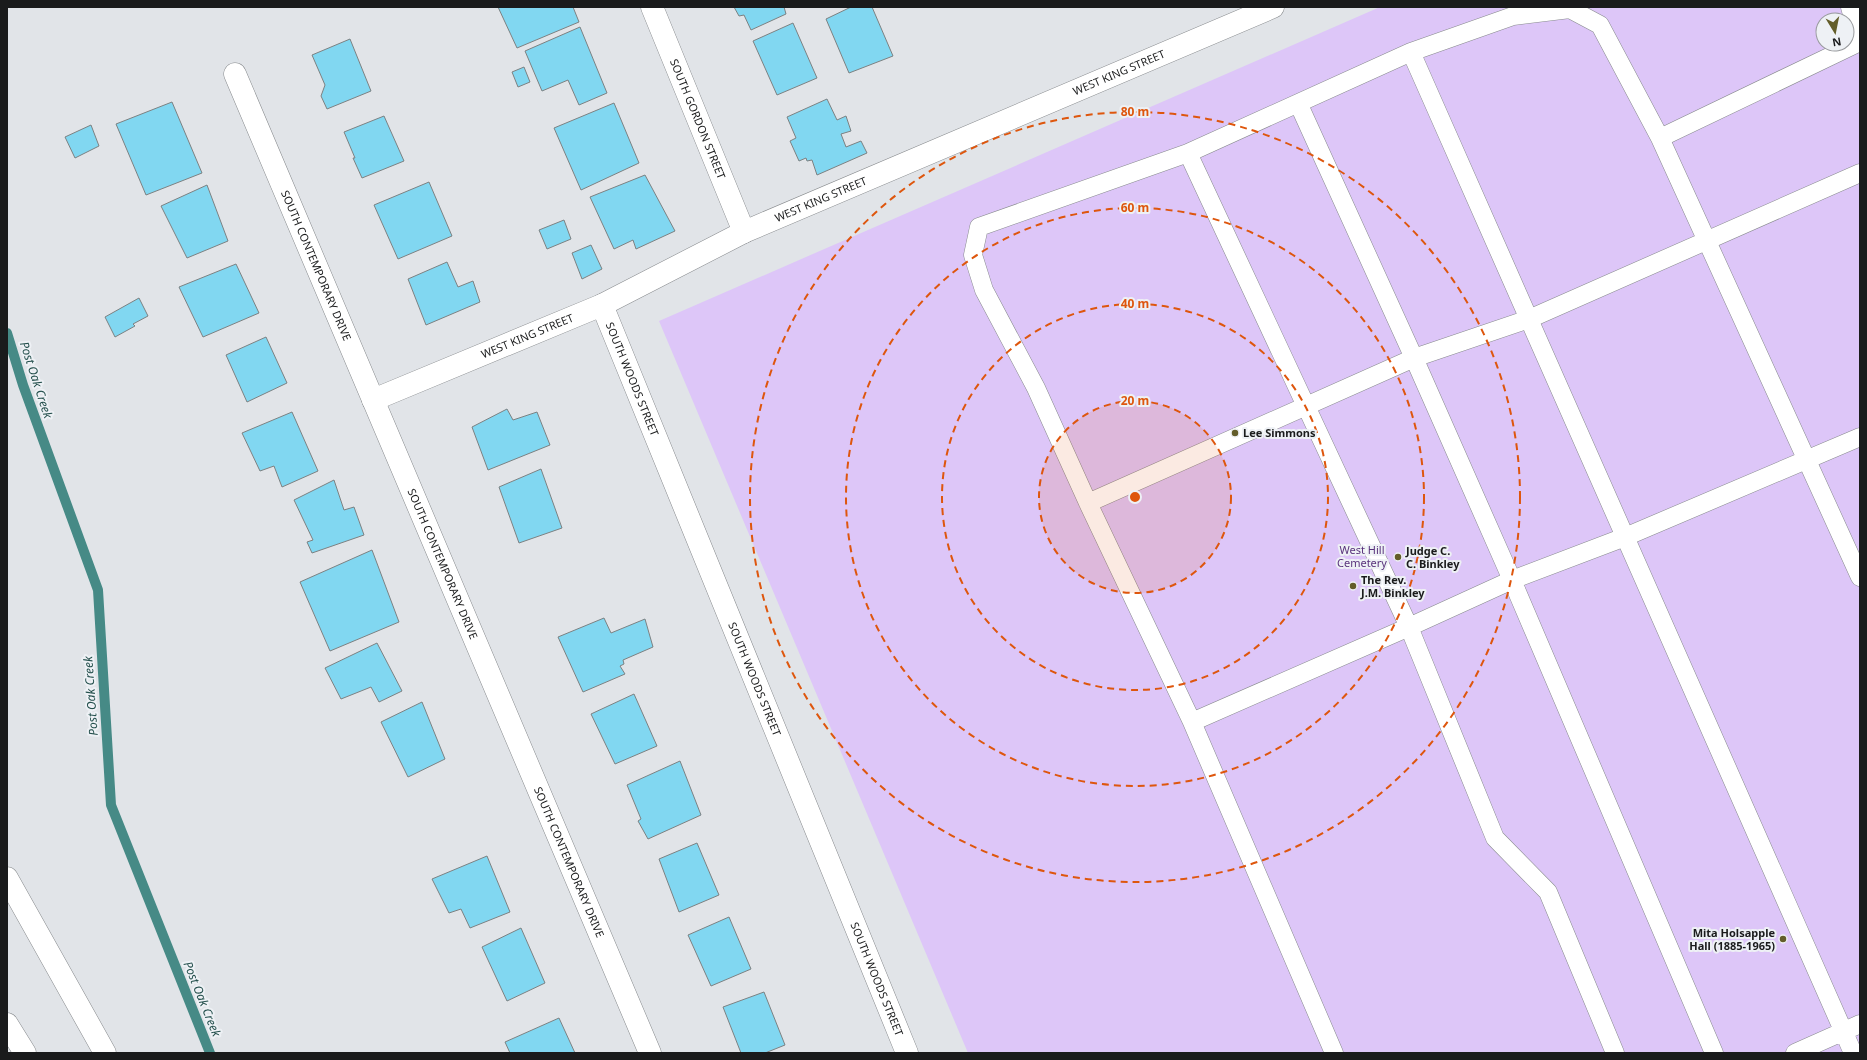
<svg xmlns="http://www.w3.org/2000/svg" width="1867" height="1060" viewBox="0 0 1867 1060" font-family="'Noto Sans',sans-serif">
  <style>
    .green { fill: #ddc6f8; fill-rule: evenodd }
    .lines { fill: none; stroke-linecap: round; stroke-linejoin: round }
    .stream { stroke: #468a86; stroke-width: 10 }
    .building { fill: #81d7f1; stroke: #7c8182 }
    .lane-casing { stroke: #878a8d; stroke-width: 19 }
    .street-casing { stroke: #878a8d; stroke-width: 23 }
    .secondary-casing { stroke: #878a8d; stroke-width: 23 }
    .highway-casing { stroke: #878a8d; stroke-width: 23 }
    .lane { stroke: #fff; stroke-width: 18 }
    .street { stroke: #fff; stroke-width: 22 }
    .secondary { stroke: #fff; stroke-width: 22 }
    .highway { stroke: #fff; stroke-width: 22 }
    .ring { fill: none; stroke: #de560d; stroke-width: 2; stroke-dasharray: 7 5 }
    .poi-dot { fill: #635d2a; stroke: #eef1f5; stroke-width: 1.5 }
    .labels { text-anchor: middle; stroke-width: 4; stroke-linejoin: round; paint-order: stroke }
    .street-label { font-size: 11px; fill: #1a1b1c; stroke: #eef1f5 }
    .poi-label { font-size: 11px; font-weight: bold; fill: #1a1b1c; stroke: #eef1f5; text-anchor: start }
    .park-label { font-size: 11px; fill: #59337c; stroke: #eef1f5 }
    .water-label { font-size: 12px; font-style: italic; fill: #25504d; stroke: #eef1f5 }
    .centre { fill: #de560d; stroke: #eef1f5; stroke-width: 2 }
    .ring-label { font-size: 12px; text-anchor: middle; font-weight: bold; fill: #de560d; stroke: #eef1f5; stroke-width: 4; stroke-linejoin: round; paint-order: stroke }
  </style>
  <rect width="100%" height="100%" fill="#e1e4e8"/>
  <path class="green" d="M1380 7H1860V1053H968L659 321ZM1823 20H1847V44H1823Z"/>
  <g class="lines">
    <path class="stream" d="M7 333 23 385 98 590 111 805 210 1053"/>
  </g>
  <path class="building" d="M498 7H573L579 22 517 48Z
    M734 7H784L786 14 751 30 744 15 739 16Z
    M851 7H872L893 56 849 73 826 19Z
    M793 23 817 78 777 95 753 41Z
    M580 27 607 93 579 105 568 80 542 91 525 51Z
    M350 39 371 91 327 109 321 96 325 85 312 55Z
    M524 67 530 82 518 87 512 72Z
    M827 99 837 120 846 116 851 131 841 134 846 147 861 141 867 153 817 175 812 160 807 161 806 158 799 161 790 141 796 138 787 117Z
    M172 102 202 173 146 195 116 124Z
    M614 103 639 163 581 190 554 128Z
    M384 116 404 161 362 178 353 158H355L344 132Z
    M91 125 99 146 75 158 65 137Z
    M645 175 675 231 636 249 633 240 614 249 590 197Z
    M429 182 452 236 398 259 374 205Z
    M207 185 228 241 187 258 161 206Z
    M564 220 571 239 547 249 539 230Z
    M591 245 602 269 582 279 572 253Z
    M447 262 458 287 473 281 480 302 426 325 408 279Z
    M236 264 259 313 203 337 179 287Z
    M139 298 148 316 133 324 135 326 115 337 105 317Z
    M266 337 287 383 247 402 226 355Z
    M507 409 513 420 537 412 550 445 488 470 472 427Z
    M292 412 318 471 282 487 274 466 260 471 242 433Z
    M541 469 562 528 519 543 499 487Z
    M334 480 344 510 354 507 364 535 312 553 307 542 313 540 294 500Z
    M372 550 399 622 330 651 300 582Z
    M604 618 611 633 645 619 653 647 623 660 624 664 620 666 625 674 583 692 558 637Z
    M377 643 402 691 379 702 371 687 341 699 325 668Z
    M634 694 657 746 615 764 591 714Z
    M422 702 445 759 408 777 381 722Z
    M680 761 701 815 648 839 638 821 641 819 627 785Z
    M697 843 719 895 679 912 659 859Z
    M487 856 510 912 470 928 461 909 449 913 432 879Z
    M729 917 751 969 711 986 688 935Z
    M521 928 545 983 507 1001 482 947Z
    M764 992 785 1045 765 1053H741L723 1007Z
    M559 1018 575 1053H510L505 1042Z"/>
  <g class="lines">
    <defs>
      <path id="lane" d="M1850 7 1860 43
        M1411 52 1853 1053
        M1299 105 1414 358 1512 580 1714 1053
        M1660 138 1860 42
        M1188 153 1409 627 1495 838 1548 892 1615 1053
        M1088 503 1414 358 1529 319 1860 173
        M1192 722 1409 627 1512 580 1625 537 1860 437
        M1334 1053 1192 722 1088 503 1036 388 984 290 973 255 979 227 1188 153 1411 52 1513 16 1570 9 1600 25 1660 138 1860 577
        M1795 1053 1860 1024"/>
      <g id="street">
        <path id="s1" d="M652 7 744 232"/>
        <path id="s2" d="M235 74 650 1053"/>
        <path id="s3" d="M602 305 907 1053"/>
        <path id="s4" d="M373 400 602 305 744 232 1273 7"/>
      </g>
      <path id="secondary" d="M7 878 105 1053"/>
      <path id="highway" d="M7 1024 25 1053"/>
    </defs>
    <use href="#lane" class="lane-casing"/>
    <use href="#street" class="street-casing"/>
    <use href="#secondary" class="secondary-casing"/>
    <use href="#highway" class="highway-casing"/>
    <use href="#lane" class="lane"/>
    <use href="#street" class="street"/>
    <use href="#secondary" class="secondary"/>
    <use href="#highway" class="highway"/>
  </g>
  <circle cx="1135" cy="497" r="96" fill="#de560d" fill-opacity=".12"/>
  <g class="ring">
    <circle cx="1135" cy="497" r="96"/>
    <circle cx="1135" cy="497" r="193"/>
    <circle cx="1135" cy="497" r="289"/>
    <circle cx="1135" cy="497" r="385"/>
  </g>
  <g class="poi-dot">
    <circle cx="1235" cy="433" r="4"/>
    <circle cx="1398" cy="557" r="4"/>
    <circle cx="1353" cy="586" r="4"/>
    <circle cx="1783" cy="939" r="4"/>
  </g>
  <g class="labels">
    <g class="street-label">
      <text dy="4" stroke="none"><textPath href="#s4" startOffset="815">WEST KING STREET</textPath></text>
      <text dy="4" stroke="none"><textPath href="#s1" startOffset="121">SOUTH GORDON STREET</textPath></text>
      <text dy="4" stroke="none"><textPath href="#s4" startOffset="491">WEST KING STREET</textPath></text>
      <text dy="4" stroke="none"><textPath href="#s2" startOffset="208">SOUTH CONTEMPORARY DRIVE</textPath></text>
      <text dy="4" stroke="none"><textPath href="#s4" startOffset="167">WEST KING STREET</textPath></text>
      <text dy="4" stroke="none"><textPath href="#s3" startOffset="80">SOUTH WOODS STREET</textPath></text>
      <text dy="4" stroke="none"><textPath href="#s2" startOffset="532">SOUTH CONTEMPORARY DRIVE</textPath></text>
      <text dy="4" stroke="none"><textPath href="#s3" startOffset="404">SOUTH WOODS STREET</textPath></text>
      <text dy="4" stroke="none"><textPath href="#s2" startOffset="856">SOUTH CONTEMPORARY DRIVE</textPath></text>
      <text dy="4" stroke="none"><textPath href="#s3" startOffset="728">SOUTH WOODS STREET</textPath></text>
    </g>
    <g class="poi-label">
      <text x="1243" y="437">Lee Simmons</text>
      <text x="1406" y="555">Judge C.<tspan x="1406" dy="13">C. Binkley</tspan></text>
      <text x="1361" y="584">The Rev.<tspan x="1361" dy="13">J.M. Binkley</tspan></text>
      <text x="1775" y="937" text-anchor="end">Mita Holsapple<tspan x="1775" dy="13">Hall (1885-1965)</tspan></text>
    </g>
    <g class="park-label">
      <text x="1362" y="554">West Hill<tspan x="1362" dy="13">Cemetery</tspan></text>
    </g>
    <g class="water-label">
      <text transform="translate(36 380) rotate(72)" y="4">Post Oak Creek</text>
      <text transform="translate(91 696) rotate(-94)" y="4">Post Oak Creek</text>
      <text transform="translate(202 999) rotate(68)" y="4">Post Oak Creek</text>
    </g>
  </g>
  <circle cx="1135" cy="497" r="6" class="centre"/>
  <g class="ring-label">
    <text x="1135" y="116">80 m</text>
    <text x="1135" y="212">60 m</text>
    <text x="1135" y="308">40 m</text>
    <text x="1135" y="405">20 m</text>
  </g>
  <rect width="1867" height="1060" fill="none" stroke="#1a1b1c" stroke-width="16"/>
  <g transform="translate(1835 32) rotate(170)"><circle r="19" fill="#eef1f5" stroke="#999b9e"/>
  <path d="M0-3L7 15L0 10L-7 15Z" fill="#635d2a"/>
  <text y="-6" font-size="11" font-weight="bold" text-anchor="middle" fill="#1a1b1c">N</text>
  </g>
</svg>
